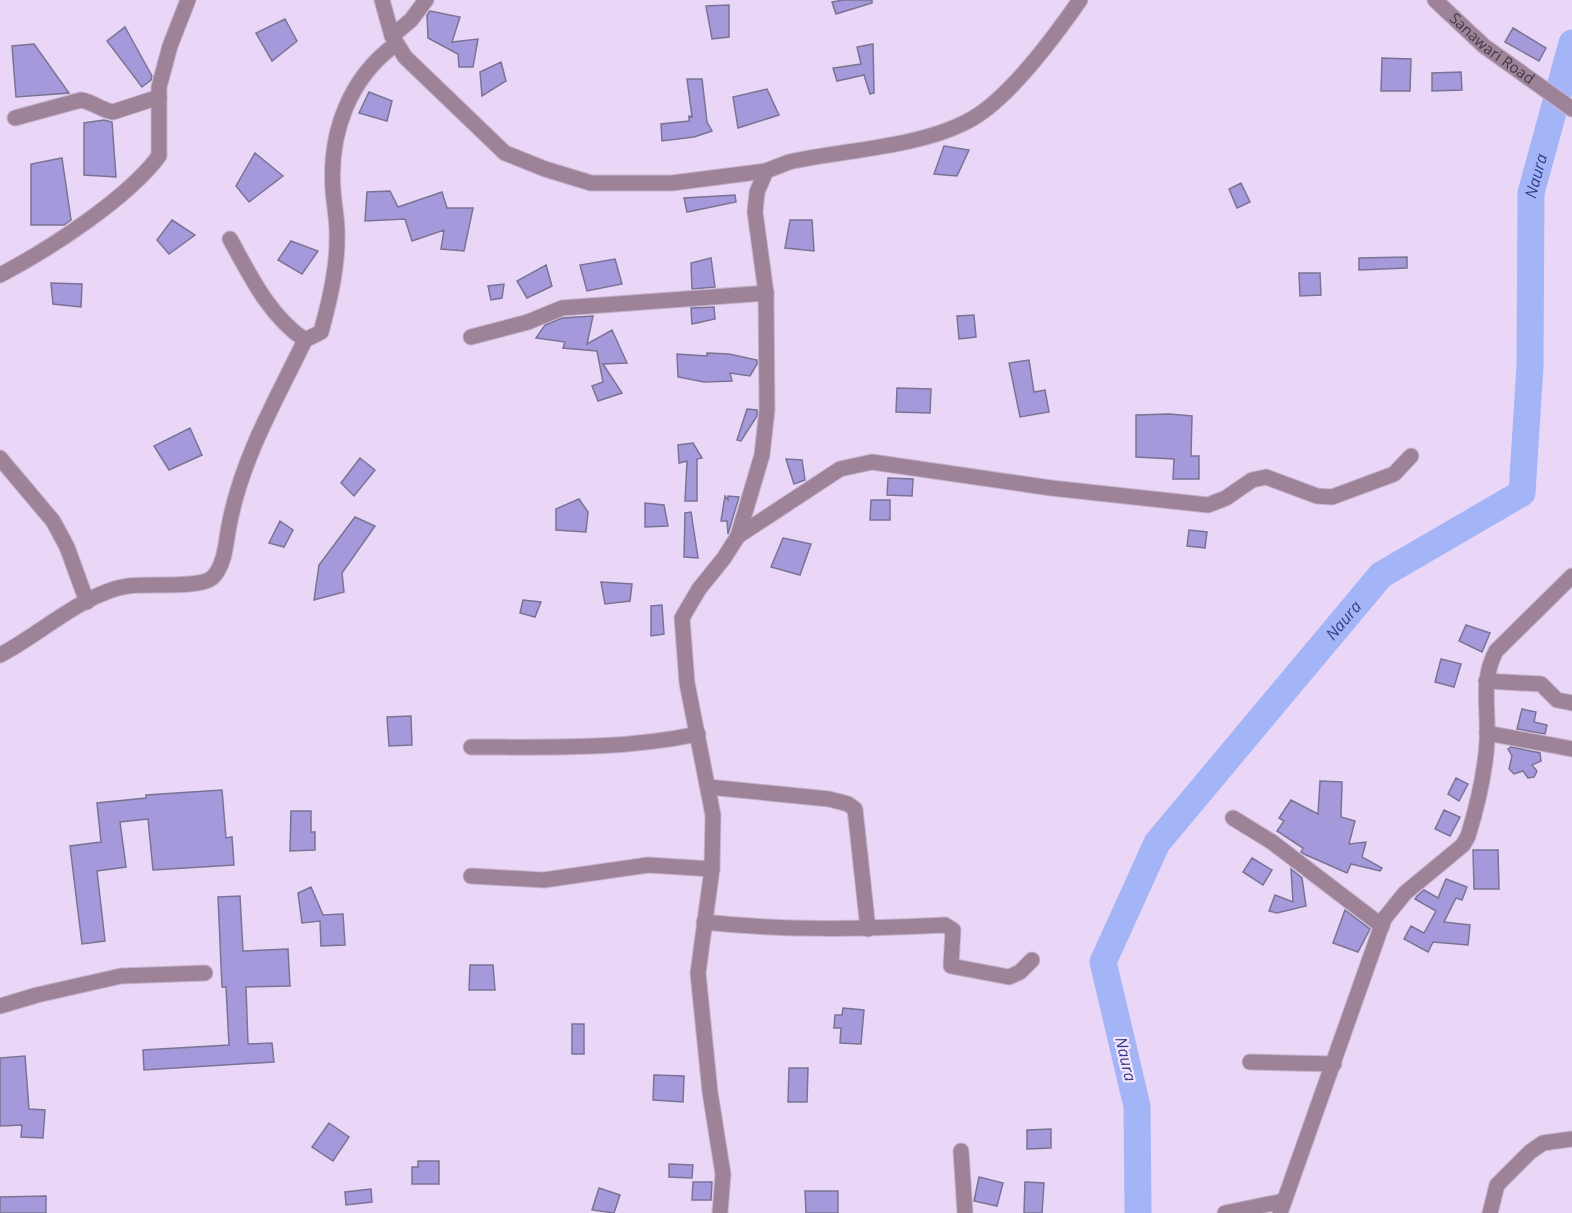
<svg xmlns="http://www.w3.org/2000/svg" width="1572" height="1213" viewBox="0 0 1572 1213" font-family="'Open Sans',sans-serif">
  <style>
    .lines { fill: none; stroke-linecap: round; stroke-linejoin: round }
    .river { stroke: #a3b5f6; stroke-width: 27 }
    .building { fill: #a599db; stroke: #797493; stroke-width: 1.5 }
    .minor-casing { stroke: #c5b3cf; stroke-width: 17 }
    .minor { stroke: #9e8398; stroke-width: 15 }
    .labels { text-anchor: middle; stroke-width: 4.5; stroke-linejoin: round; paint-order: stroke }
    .street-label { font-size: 15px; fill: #413946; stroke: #f5e5ff }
    .water-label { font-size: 16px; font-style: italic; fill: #313e8a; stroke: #f5e5ff }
  </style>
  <rect width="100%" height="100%" fill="#ead6f6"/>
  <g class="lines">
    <path class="river" id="s1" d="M1138 1213 1137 1106 1103 962 1157 843 1381 575 1522 493 1530 366 1531 193 1572 43"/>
  </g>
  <path class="building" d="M843 0H872V3L836 14 832 2Z
    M729 5V37L712 39 706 6Z
    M430 11 460 17 452 42 478 39 473 67H459L458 54 428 38 427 15Z
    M285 19 297 41 272 61 256 33Z
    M125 27 152 76 151 80 142 87 107 41Z
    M1513 28 1546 48 1539 61 1505 42Z
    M34 44 69 93 16 97 12 46Z
    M873 44 874 93 870 94 864 75 837 81 833 68 861 64 857 47Z
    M1382 58 1411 59 1410 91H1381Z
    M501 62 506 81 482 96 480 72Z
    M1461 72 1462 90 1432 91V73Z
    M687 79H702L707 122 712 131 694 137 662 141 661 124 689 121V116L692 117Z
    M767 89 779 115 738 128 733 97Z
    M369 92 392 101 387 121 359 113Z
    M104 120 112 122 116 177 84 175V123Z
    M944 146 969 150 957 176 934 174Z
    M255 153 283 176 249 202 236 186Z
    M62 158 71 220 64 225H31V164Z
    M1241 183 1250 202 1237 208 1229 189Z
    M390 191 398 207 442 192 447 208H473L464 251 441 249 444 230 412 241 405 219 365 221 367 192Z
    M735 195 736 202 687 212 684 198Z
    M172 220 195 235 169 254 157 240Z
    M790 220H812L814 251 785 248Z
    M291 241 318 251 302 274 278 260Z
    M1407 257V268L1359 270V258Z
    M711 258 715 287 692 289 691 263Z
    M615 259 622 284 587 291 580 265Z
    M546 265 552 286 527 298 517 281Z
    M1299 273H1320L1321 295 1300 296Z
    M51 283 82 284 81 307 53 304Z
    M504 284 502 298 491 300 488 286Z
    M714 307 715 319 692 324 691 308Z
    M974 315 976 337 959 339 957 316Z
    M593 316 587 344 612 330 627 363 603 364 622 393 598 401 592 386 603 382 597 351 563 348 565 342 536 338 545 325 562 318Z
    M707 353 729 354 757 360V364L750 376 730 373 732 381 704 382 678 377 677 354 707 356Z
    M1029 360 1034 392 1045 390 1049 412 1020 417 1009 363Z
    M897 388 931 389 930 413 896 412Z
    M747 409 757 410V416L741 441 737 440Z
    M1169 414 1192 416 1191 456H1199V479H1173L1174 459 1136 457V415Z
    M190 428 202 455 169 470 154 446Z
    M693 443 702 458 697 459V501H685L687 461 679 463 678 445Z
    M360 458 375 470 354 496 341 483Z
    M786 459 802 460 805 480 794 484Z
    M888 478 913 479 912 496 887 495Z
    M725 496 728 500V496L739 497 728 534 727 521H721Z
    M579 499 588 512 586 532 556 530V509Z
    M871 500H890V520H870Z
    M645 503 664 505 668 526 645 527Z
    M691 512 698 558 684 557 685 513Z
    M355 517 375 526 342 573 344 592 314 600 319 565Z
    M280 521 293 530 284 547 269 543Z
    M1189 530 1207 532 1205 548 1187 546Z
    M783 538 811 544 800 575 771 567Z
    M601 582 632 584 630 601 605 604Z
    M523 600 541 602 535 617 520 613Z
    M662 605 664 634 651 636V606Z
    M1466 625 1490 633 1482 652 1459 641Z
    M1441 659 1461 664 1454 687 1435 682Z
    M1522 709 1536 712 1534 722 1547 725 1545 734 1517 729Z
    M411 716 412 745 389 746 387 717Z
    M1511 747 1540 753 1541 761 1532 765 1537 771 1534 777 1528 778 1523 771 1514 774 1509 769 1512 756 1508 749Z
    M1456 778 1468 784 1459 801 1448 794Z
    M1320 781 1342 782 1341 817 1355 821 1349 844 1366 842 1362 857 1382 868 1380 871 1351 864 1347 873 1304 854 1301 852 1303 848 1277 831 1284 821 1279 818 1291 800 1318 814Z
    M222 790 226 838 232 837 234 865 153 870 148 819 120 822 126 867 97 871 105 941 82 944 70 846 101 842 97 803 146 798V795Z
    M1444 810 1460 817 1450 836 1435 829Z
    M291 811H311V832H315V850L290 851Z
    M1473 850H1498L1499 889H1474Z
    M1252 858 1272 870 1263 885 1243 872Z
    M1291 869 1302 878 1306 906 1277 913 1269 911 1275 895 1293 902Z
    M1446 879 1467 887 1462 900 1456 898 1444 922 1470 925 1468 945 1433 942 1428 952 1404 939 1411 926 1424 933 1436 911 1415 899 1417 896 1424 890 1438 898Z
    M311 887 323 915 343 914 345 945 321 946 320 921 302 923 298 893Z
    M240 896 243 951 288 949 290 986 246 987 248 1044 272 1043 274 1062 144 1070 143 1050 229 1045 226 987H222L218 897Z
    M1345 910 1370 929 1358 952 1333 943Z
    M470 965H493L495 990H469Z
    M843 1008 864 1010 861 1044 840 1043 841 1028H834L835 1015H842Z
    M572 1024H584V1054H572Z
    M25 1056 29 1109 45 1110 43 1138 21 1137 22 1125 0 1126V1058Z
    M789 1068H808L807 1102H788Z
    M654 1075 684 1076 683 1102 653 1100Z
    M329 1123 349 1137 333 1161 312 1147Z
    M1051 1129V1148L1027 1149V1130Z
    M418 1161H439V1184H412V1167H418Z
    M669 1164 693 1165 692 1178 669 1177Z
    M979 1177 1003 1183 997 1206 974 1201Z
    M693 1182H712L711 1200H692Z
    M1025 1182 1044 1183 1042 1213H1024Z
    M599 1188 620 1195 614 1213 592 1210Z
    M371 1189 372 1202 346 1205 345 1192Z
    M805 1191H838V1213H806Z
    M46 1196V1213H0V1197Z"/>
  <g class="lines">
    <defs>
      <g id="minor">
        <path d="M382 0 392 36 405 57 505 153 545 169 591 183H672L766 171"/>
        <path id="s2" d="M1435 0 1484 46 1572 109"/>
        <path d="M392 36 411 20 426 0"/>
        <path d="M15 118 81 100C93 102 101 110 113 112L159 97"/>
        <path d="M230 239C250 275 269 316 305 340"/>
        <path d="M0 275C48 250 127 199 159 156V87L170 46 188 0"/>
        <path d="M471 337 528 322 562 308 766 293"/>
        <path d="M0 458 53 521 67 547 87 602"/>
        <path d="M738 536 840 469 872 462 1051 488 1208 505 1226 498 1252 480 1266 477 1317 496 1332 497 1394 474 1411 456"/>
        <path d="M0 655C39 635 85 592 128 586 146 583 202 589 213 577 226 564 226 538 230 521 243 456 277 398 305 340L321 332C330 299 338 266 337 232 337 218 334 204 333 190 329 133 349 78 396 44"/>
        <path d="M1486 681 1541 684 1557 700 1572 703"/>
        <path d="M1487 733 1572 749"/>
        <path d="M471 747C550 747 621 750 698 734"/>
        <path d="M708 787 829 799 848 804 855 809 868 929"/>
        <path d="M1233 818 1272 842 1382 926"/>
        <path d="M471 876 544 880 648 865 712 869"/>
        <path d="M704 922C785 931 864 929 945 925L953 930 951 966 1009 977 1020 972 1032 960"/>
        <path d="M0 1006 37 995 121 976 205 973"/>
        <path d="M1250 1062 1334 1064"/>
        <path d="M961 1151 965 1213"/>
        <path d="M720 1213 723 1174 710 1092 698 973 712 869 713 815 687 683 682 618 699 589 724 558 738 536 762 455 767 410 766 293 755 212 757 192 766 171 789 162C843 150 920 147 968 121 1007 101 1055 36 1080 0"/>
        <path d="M1225 1213 1284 1201"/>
        <path d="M1280 1213 1384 919 1405 893 1463 845 1468 836C1477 807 1485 772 1487 742 1489 710 1480 681 1496 651L1572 576"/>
        <path d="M1490 1213 1497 1185 1530 1152 1543 1143 1572 1139"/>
      </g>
    </defs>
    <use href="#minor" class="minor-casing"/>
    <use href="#minor" class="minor"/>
  </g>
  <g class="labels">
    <g class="street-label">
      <text dy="5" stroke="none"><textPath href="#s2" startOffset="75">Sanawari Road</textPath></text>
    </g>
    <g class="water-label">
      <text dy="6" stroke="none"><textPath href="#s1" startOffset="1216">Naura</textPath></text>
      <text dy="6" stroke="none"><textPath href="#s1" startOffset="676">Naura</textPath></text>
      <text transform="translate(1126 1059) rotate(77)" y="6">Naura</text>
    </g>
  </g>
</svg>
